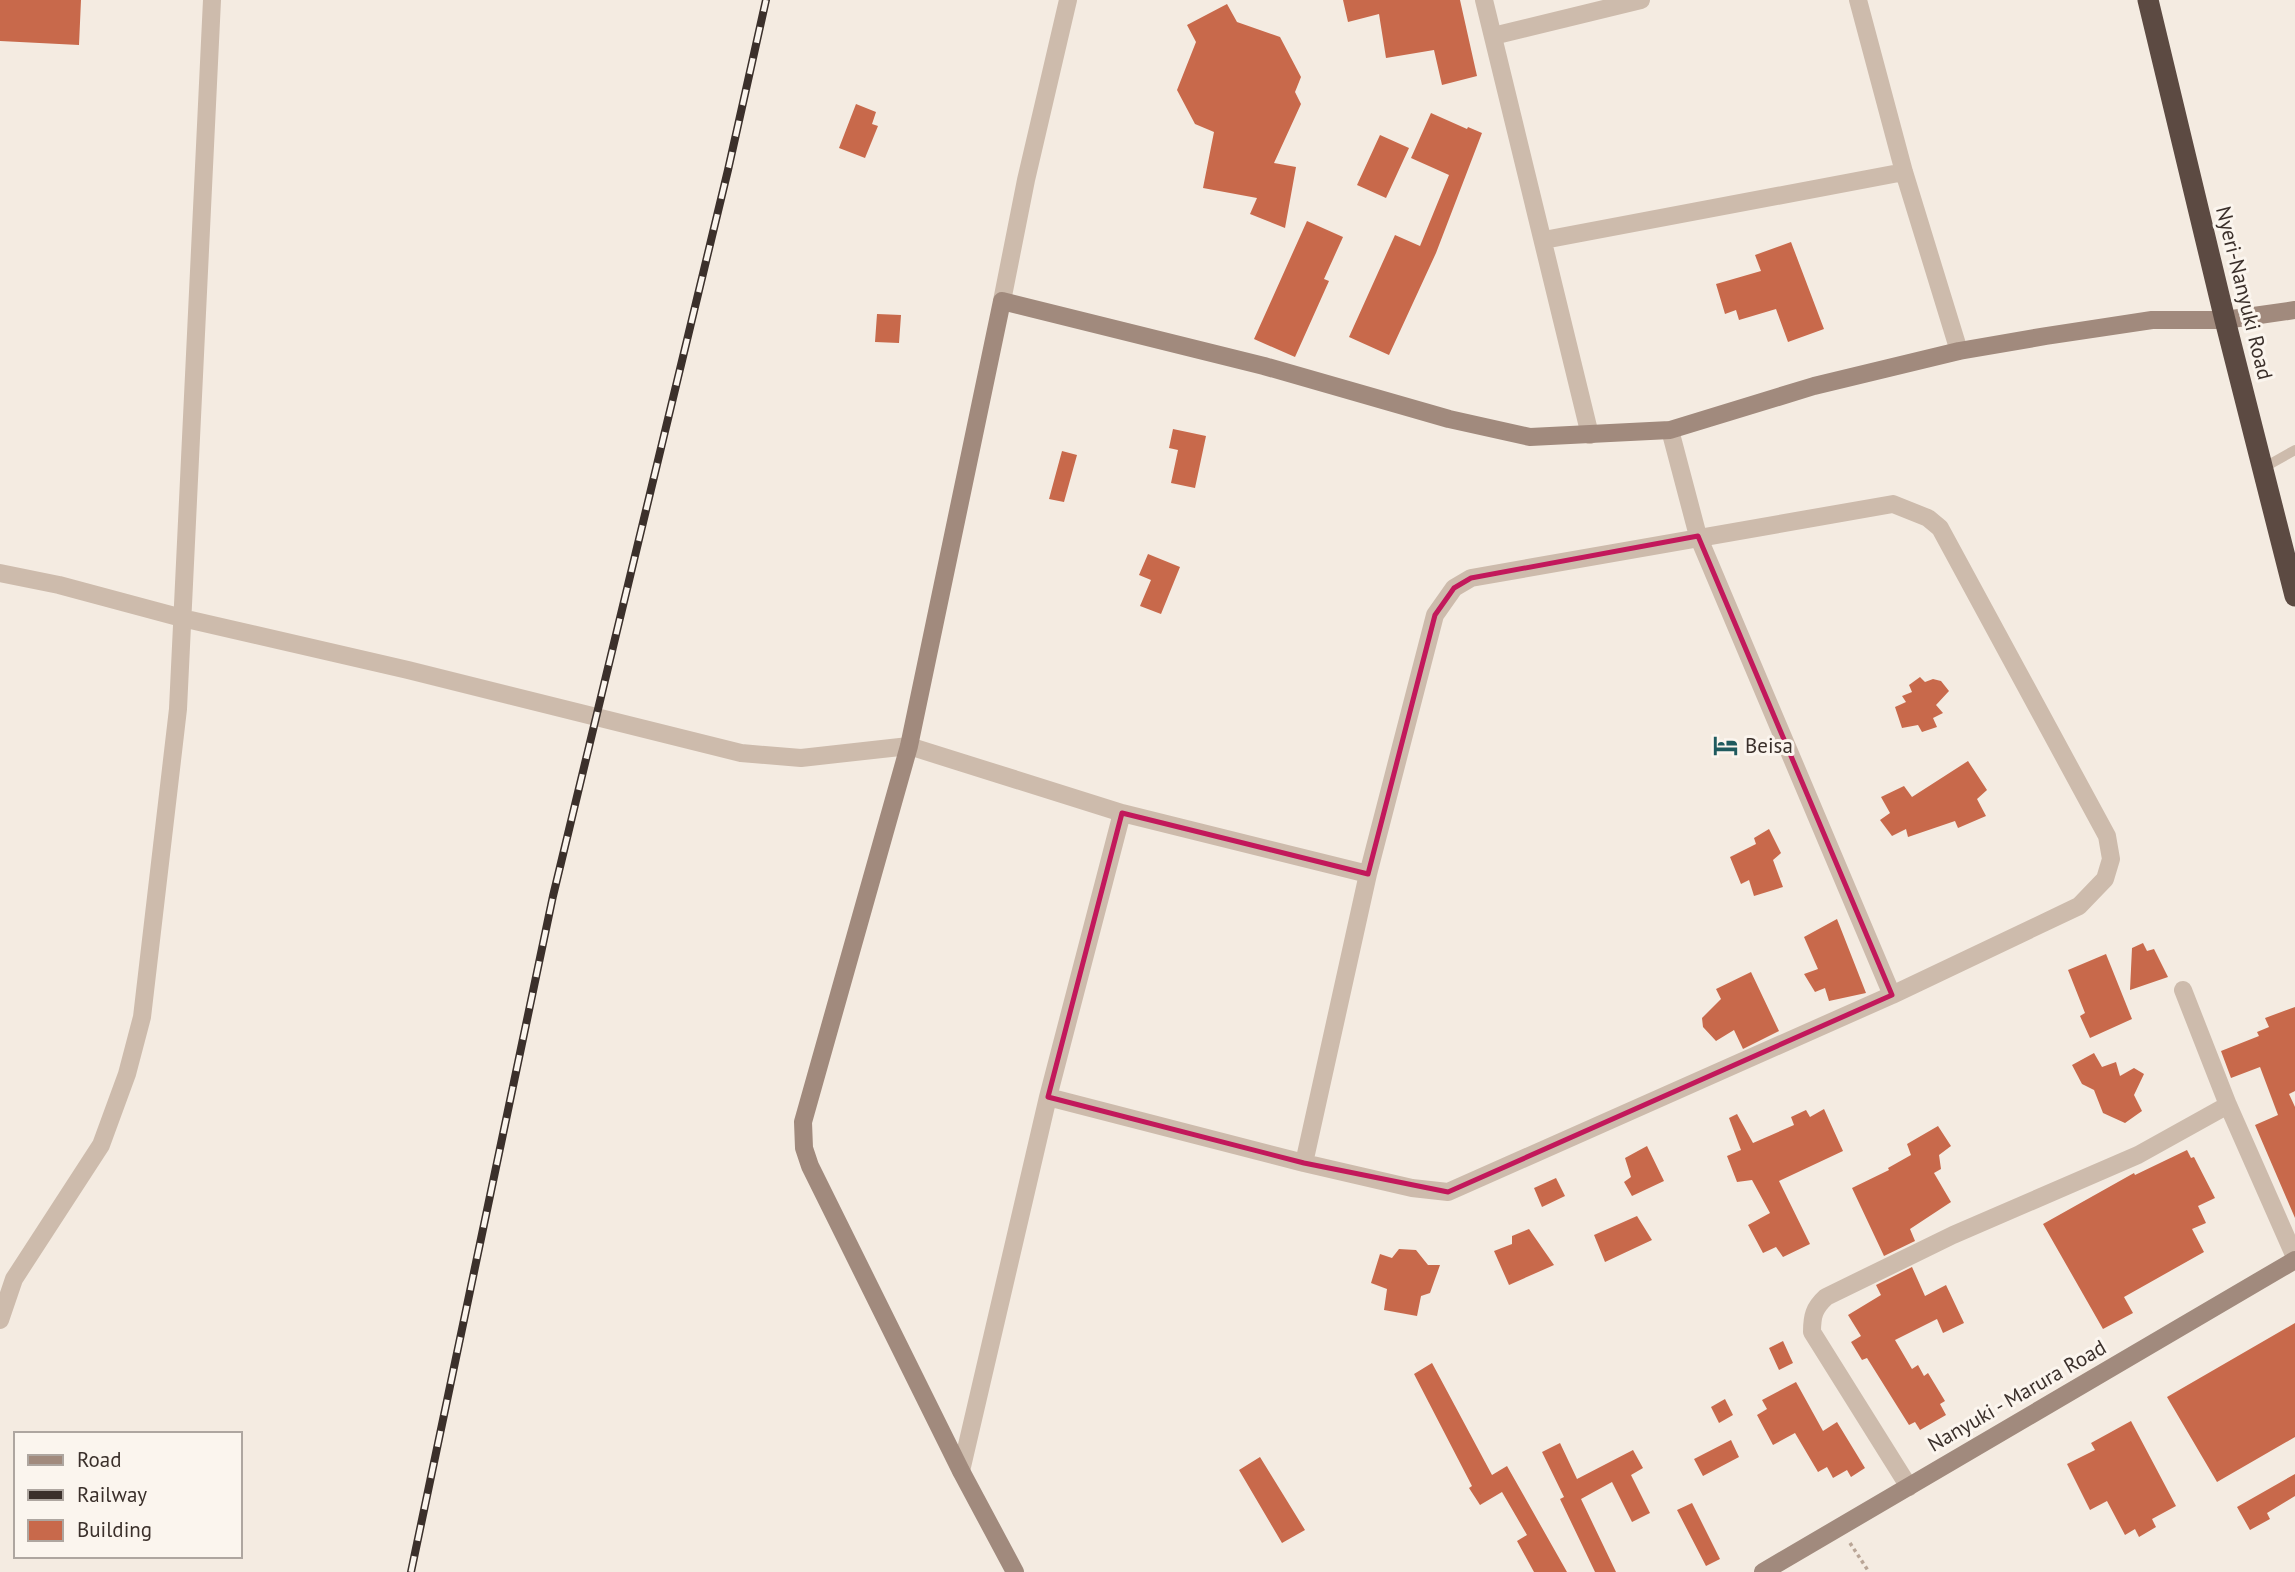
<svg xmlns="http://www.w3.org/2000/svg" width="2295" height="1572" viewBox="0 0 2295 1572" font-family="'PT Sans',sans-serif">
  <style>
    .building { fill: #c8694b }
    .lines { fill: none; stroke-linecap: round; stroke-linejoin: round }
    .path { stroke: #b9a596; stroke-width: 3.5; stroke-dasharray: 3.5 3.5; stroke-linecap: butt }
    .lane { stroke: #cdbbac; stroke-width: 10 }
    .street { stroke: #cdbbac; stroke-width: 18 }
    .secondary { stroke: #a18a7d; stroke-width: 18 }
    .highway { stroke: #5c4a42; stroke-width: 21 }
    .rail-casing { stroke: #3b302b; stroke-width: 8 }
    .rail { stroke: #fbf5ee; stroke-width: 5; stroke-dasharray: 16; stroke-linecap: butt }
    .marked { fill: none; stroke: #c2185b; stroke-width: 5; stroke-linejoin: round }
    .labels { text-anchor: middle; stroke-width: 6; stroke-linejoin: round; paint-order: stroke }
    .street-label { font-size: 21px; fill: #3b302b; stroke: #fbf5ee }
    .poi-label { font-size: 21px; fill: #3b302b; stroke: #fbf5ee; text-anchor: start }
  </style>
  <rect width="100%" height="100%" fill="#f4ebe1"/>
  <path class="building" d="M0 0H81L79 45 0 41Z
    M1343 0H1460L1477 76 1442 85 1434 50 1386 58 1379 14 1348 22Z
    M1227 4 1237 22 1280 37 1301 77 1295 92 1301 104 1274 163 1296 167 1285 228 1250 214 1257 198 1203 188 1214 132 1195 124 1177 90 1196 42 1187 25Z
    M856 104 876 112 872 124 878 126 865 158 839 148Z
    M1431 113 1467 129 1468 127 1482 133 1436 253 1389 355 1349 337 1395 235 1420 246 1449 175 1411 158Z
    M1380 135 1409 148 1386 198 1357 185Z
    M1307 221 1343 237 1324 279 1329 281 1295 357 1254 339Z
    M1791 242 1824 329 1788 342 1776 309 1739 320 1736 310 1725 314 1716 284 1761 271 1755 255Z
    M877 314 901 315 899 343 875 342Z
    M1173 429 1206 436 1195 488 1171 483 1178 450 1169 448Z
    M1062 451 1077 455 1064 502 1049 499Z
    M1148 554 1180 567 1161 614 1140 606 1151 580 1139 575Z
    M1920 677 1925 682 1933 679 1941 681 1949 691 1936 705 1943 713 1933 718 1937 727 1922 732 1918 725 1902 728 1895 707 1906 702 1902 696 1912 692 1909 685Z
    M1968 761 1987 790 1977 799 1986 816 1958 828 1955 821 1908 837 1906 829 1892 836 1880 820 1890 813 1881 797 1904 786 1912 797Z
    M1769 829 1781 853 1773 860 1783 887 1754 896 1749 880 1741 884 1730 857 1756 844 1754 838Z
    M1837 919 1866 993 1829 1001 1825 988 1815 992 1804 974 1818 969 1804 937Z
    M2143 943 2147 951 2154 949 2168 977 2130 990 2132 948Z
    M2106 954 2132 1019 2090 1038 2080 1016 2085 1013 2068 970Z
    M1751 972 1779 1031 1743 1049 1734 1030 1716 1041 1703 1027 1702 1018 1721 999 1716 989Z
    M2295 1007V1091L2289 1094 2295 1107V1218L2255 1125 2278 1115 2260 1067 2231 1078 2221 1051 2259 1036 2257 1032 2269 1027 2265 1018Z
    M2094 1053 2102 1067 2116 1062 2120 1076 2134 1068 2144 1074 2134 1095 2142 1111 2125 1123 2103 1113 2094 1090 2082 1084 2072 1065Z
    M1824 1109 1843 1151 1779 1181 1810 1244 1783 1257 1776 1247 1763 1253 1748 1225 1770 1213 1752 1180 1737 1182 1727 1156 1741 1150 1729 1118 1737 1114 1753 1143 1794 1125 1791 1117 1806 1110 1810 1117Z
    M1938 1126 1951 1146 1939 1155 1941 1169 1934 1173 1951 1202 1910 1229 1915 1241 1884 1256 1852 1188 1889 1170 1888 1168 1911 1155 1907 1144Z
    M1647 1146 1664 1181 1632 1196 1624 1182 1631 1177 1625 1158Z
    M2187 1150 2191 1158 2194 1157 2215 1198 2198 1206 2206 1223 2192 1229 2204 1252 2124 1297 2133 1313 2103 1329 2043 1224 2134 1173 2135 1175Z
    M1556 1178 1565 1196 1542 1207 1534 1188Z
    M1637 1216 1652 1240 1605 1262 1594 1235Z
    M1529 1229 1554 1265 1509 1285 1494 1251 1512 1244V1236Z
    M1399 1249 1416 1250 1428 1265H1440L1430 1293 1421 1296 1417 1316 1384 1310 1387 1289 1371 1283 1380 1254 1392 1258Z
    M1912 1267 1925 1296 1946 1285 1964 1323 1943 1333 1937 1319 1895 1340 1912 1369 1918 1365 1924 1376 1928 1373 1945 1401 1940 1404 1946 1415 1920 1430 1915 1422 1909 1425 1867 1358 1862 1360 1851 1342 1861 1336 1848 1315 1881 1295 1876 1285Z
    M2295 1323V1437L2217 1482 2167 1397Z
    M1783 1341 1793 1363 1779 1370 1769 1348Z
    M1432 1363 1492 1475 1507 1466 1567 1572H1534L1517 1541 1527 1535 1502 1492 1480 1505 1469 1488 1472 1486 1414 1374Z
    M1796 1382 1823 1431 1837 1422 1865 1468 1851 1477 1847 1470 1833 1478 1827 1467 1818 1472 1795 1433 1773 1445 1757 1415 1767 1409 1762 1400Z
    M1725 1399 1733 1415 1719 1423 1711 1407Z
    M2131 1421 2176 1506 2152 1519 2156 1527 2139 1537 2135 1529 2125 1535 2107 1501 2090 1510 2067 1464 2095 1450 2091 1443Z
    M1731 1440 1739 1457 1703 1476 1694 1459Z
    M1560 1443 1577 1479 1633 1450 1643 1468 1631 1475 1650 1513 1632 1522 1612 1482 1581 1499 1616 1572H1595L1560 1499 1564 1497 1542 1452Z
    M1260 1457 1305 1530 1282 1543 1239 1470Z
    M2295 1474V1496L2267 1513 2270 1519 2250 1530 2237 1507Z
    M1692 1503 1720 1559 1706 1566 1677 1510Z"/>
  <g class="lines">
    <path class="path" d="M1850 1543 1869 1572"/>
    <path class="lane" d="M2263 468 2295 450"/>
    <path class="street" d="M1484 0 1590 435
      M1858 0 1904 172 1959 351
      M1493 36 1641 0
      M1544 240 1904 172
      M1002 301 1026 180 1068 0
      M1670 430 1698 536 1892 995
      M0 573 59 585 182 618 408 670 741 753 801 758 909 746 1122 813 1368 874
      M2183 990 2228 1105 2295 1257
      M1048 1097 1304 1163 1412 1188 1448 1192 1892 995 2079 906 2105 879 2111 859 2107 836 1940 528 1928 518 1893 504 1471 578 1454 588 1435 615 1368 874 1304 1163
      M0 1320 14 1279 101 1145 127 1074 142 1017 178 709 212 0
      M961 1471 1048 1097 1122 813
      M1909 1487 1812 1332C1812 1316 1814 1308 1826 1297L1953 1235 2138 1155 2228 1105"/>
    <path class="secondary" d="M1015 1572 961 1471 810 1166 804 1148 803 1122 909 746 1002 301 1264 366 1449 419 1530 437 1670 430 1814 386 1959 351 2046 336 2152 320H2225L2295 310
      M1763 1572 2295 1260"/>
    <path class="highway" d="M2148 0 2225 320 2295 596"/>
    <defs>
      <path id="rail" d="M411 1572 553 896 728 170 766 0"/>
    </defs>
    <use href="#rail" class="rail-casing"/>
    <use href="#rail" class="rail"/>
  </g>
  <path class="marked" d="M1698 536 1892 995 1448 1192 1304 1163 1048 1097 1122 813 1368 874 1435 615 1454 588 1471 578Z"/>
  <defs>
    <symbol id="hotel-bare" viewBox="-9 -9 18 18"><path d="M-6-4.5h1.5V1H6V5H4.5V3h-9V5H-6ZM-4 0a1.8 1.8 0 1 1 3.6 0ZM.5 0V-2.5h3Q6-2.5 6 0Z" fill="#1f5a5e" stroke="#fbf5ee" stroke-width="2.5" paint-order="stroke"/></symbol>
  </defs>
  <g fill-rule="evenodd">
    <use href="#hotel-bare" x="1708" y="728" width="35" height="35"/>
  </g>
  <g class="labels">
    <g class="street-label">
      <text transform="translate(2244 293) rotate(76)" y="7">Nyeri-Nanyuki Road</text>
      <text transform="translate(2017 1396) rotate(-30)" y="7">Nanyuki - Marura Road</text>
    </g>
    <g class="poi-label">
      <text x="1745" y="753">Beisa</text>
    </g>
  </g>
  <rect x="14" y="1432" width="228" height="126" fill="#fbf5ee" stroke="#aea6a0" stroke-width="2"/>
  <rect x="28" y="1455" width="35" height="10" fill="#a18a7d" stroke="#aea6a0" stroke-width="2"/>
  <text x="77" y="1467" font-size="21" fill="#3b302b">Road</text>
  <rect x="28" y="1490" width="35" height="10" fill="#3b302b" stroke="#aea6a0" stroke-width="2"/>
  <text x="77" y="1502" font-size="21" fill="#3b302b">Railway</text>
  <rect x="28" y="1520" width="35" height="21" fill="#c8694b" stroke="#aea6a0" stroke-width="2"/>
  <text x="77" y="1537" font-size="21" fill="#3b302b">Building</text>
</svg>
